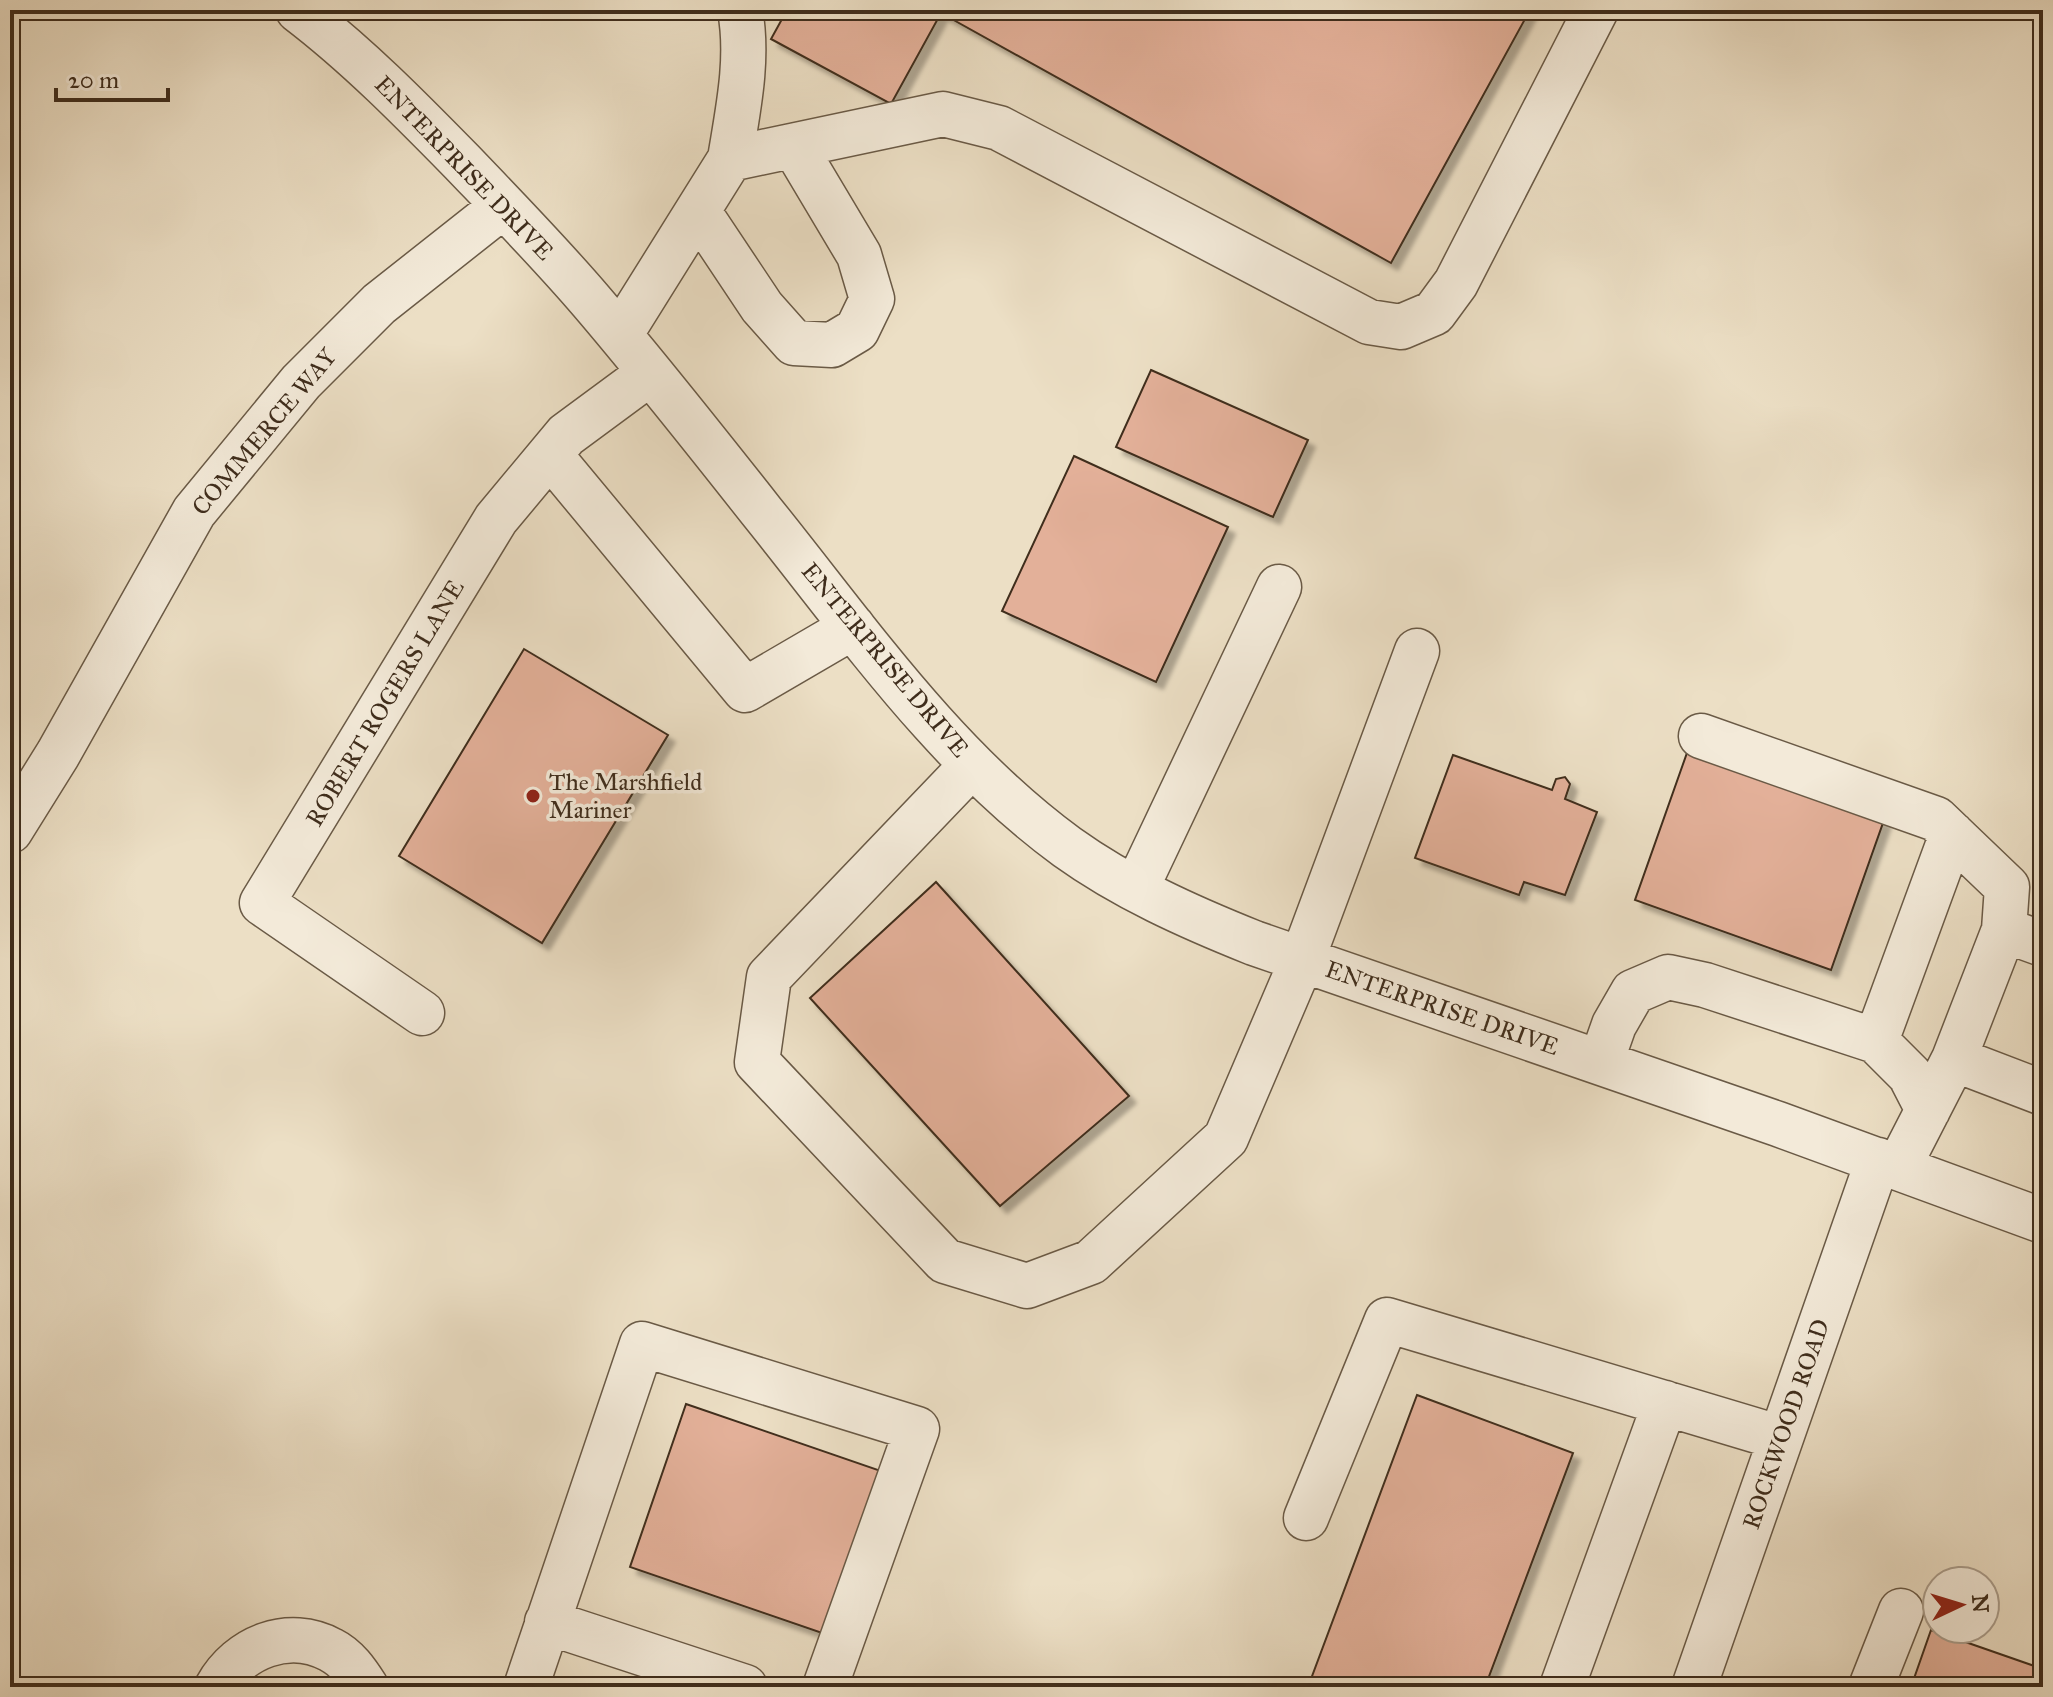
<svg xmlns="http://www.w3.org/2000/svg" width="2053" height="1697" viewBox="0 0 2053 1697" font-family="'IM FELL Great Primer',serif">
  <style>
    .building { fill: #e3b099; stroke: #3f2d1c; stroke-width: 2; filter: url(#shadow) }
    .lines { fill: none; stroke-linecap: round; stroke-linejoin: round }
    .minor-casing { stroke: #6a5a46; stroke-width: 47 }
    .minor { stroke: #f3ead9; stroke-width: 44 }
    .poi-dot { fill: #8f2418; stroke: #f3ead9; stroke-width: 3 }
    .labels { text-anchor: middle; stroke-width: 7; stroke-linejoin: round; paint-order: stroke }
    .street-label { font-size: 24px; fill: #3f2d1c; stroke: #f3ead9 }
    .poi-label { font-size: 24px; fill: #3f2d1c; stroke: #f3ead9; text-anchor: start }
  </style>
  <defs>
    <filter id="shadow"><feDropShadow dx="7" dy="7" stdDeviation="2" flood-color="#0004"/></filter>
  </defs>
  <rect width="100%" height="100%" fill="#ecdfc5"/>
  <filter id="stains"><feTurbulence type="fractalNoise" baseFrequency=".0025" numOctaves="4"/><feColorMatrix values="0 0 0 0 .2 0 0 0 0 .09 0 0 0 0 .02 0 0 0 .5 -.17"/></filter>
  <radialGradient id="worn" r=".72"><stop offset=".6" stop-color="#630" stop-opacity="0"/><stop offset="1" stop-color="#630" stop-opacity=".3"/></radialGradient>
  <path class="building" d="M787 10H1530L1391 263 941 13 891 104 771 39Z
    M1151 370 1308 440 1273 517 1116 447Z
    M1074 456 1228 527 1156 682 1002 611Z
    M524 649 668 735 542 943 399 856Z
    M1688 750 1884 820 1831 970 1635 900Z
    M1453 755 1552 790 1556 779 1565 777 1570 784 1565 799 1597 812 1565 895 1524 882 1519 895 1415 858Z
    M936 882 1129 1096 1000 1206 810 998Z
    M1417 1395 1573 1453 1485 1687H1308Z
    M686 1404 881 1471 825 1634 630 1567Z
    M1931 1630 2043 1669 2041 1687H1897L1899 1683 1911 1687Z"/>
  <g class="lines">
    <defs>
      <path id="minor" d="M298 10C357 55 410 109 462 162 506 208 550 253 591 301 650 370 706 441 762 512 857 630 944 757 1067 847 1124 888 1189 917 1254 943L1778 1124 2043 1221
        M730 159C738 110 749 59 740 10
        M698 211 762 307 794 343 832 345 857 330 872 299 859 255 794 146
        M620 335 730 159 943 114 999 128 1369 322 1401 327 1434 313 1456 283 1596 10
        M550 455 745 690 853 627
        M1701 736 1936 819 2007 887 2004 930
        M972 765 769 977 757 1062 945 1261 1027 1286 1091 1262 1226 1138 1302 960 1417 651
        M10 831 58 754 194 512 301 382 379 304 503 206
        M1136 889 1279 587
        M422 1013 262 903 496 519 566 435 650 373
        M1876 1041 1952 834
        M1954 1059 2043 1093
        M1601 1062 1614 1025 1633 992 1668 977 1705 985 1876 1041 1910 1075 1928 1110
        M1898 1168 1954 1059 2004 930 2043 944
        M1306 1518 1387 1320 1781 1438
        M547 1622 745 1687
        M217 1687C239 1647 289 1627 331 1650 347 1658 357 1673 366 1687
        M526 1687 642 1344 917 1429 825 1687
        M1562 1687 1665 1403
        M1694 1687 1878 1160
        M1871 1687 1901 1611"/>
    </defs>
    <use href="#minor" class="minor-casing"/>
    <use href="#minor" class="minor"/>
  </g>
  <circle class="poi-dot" cx="533" cy="796" r="8"/>
  <g class="labels">
    <g class="street-label">
      <text transform="translate(464 168) rotate(46)" y="8">ENTERPRISE DRIVE</text>
      <text transform="translate(264 432) rotate(-50)" y="8">COMMERCE WAY</text>
      <text transform="translate(885 660) rotate(50)" y="8">ENTERPRISE DRIVE</text>
      <text transform="translate(385 703) rotate(-59)" y="8">ROBERT ROGERS LANE</text>
      <text transform="translate(1442 1008) rotate(19)" y="8">ENTERPRISE DRIVE</text>
      <text transform="translate(1786 1424) rotate(-71)" y="8">ROCKWOOD ROAD</text>
    </g>
    <g class="poi-label">
      <text x="549" y="790">The Marshfield<tspan x="549" dy="28">Mariner</tspan></text>
    </g>
  </g>
  <rect width="2053" height="1697" fill="none" stroke="#ecdfc5" stroke-width="40"/>
  <rect x="12" y="12" width="2029" height="1673" fill="none" stroke="#3f2d1c" stroke-width="4"/>
  <rect x="20" y="20" width="2013" height="1657" fill="none" stroke="#3f2d1c" stroke-width="2"/>
  <g transform="translate(1961 1605) rotate(86)"><circle r="38" fill="#f3ead9" stroke="#ab9e8d" stroke-width="2"/>
  <path d="M0-6L14 30L0 20L-14 30Z" fill="#8f2418"/>
  <text y="-12" font-size="22" font-weight="bold" text-anchor="middle" fill="#3f2d1c">N</text>
  </g>
  <path d="M56 88v12h112v-12" fill="none" stroke="#3f2d1c" stroke-width="4"/>
  <text x="68" y="88" font-size="24" fill="#3f2d1c" stroke="#f3ead9" stroke-width="6" paint-order="stroke">20 m</text>
  <rect width="100%" height="100%" filter="url(#stains)"/>
  <rect width="100%" height="100%" fill="url(#worn)"/>
</svg>
